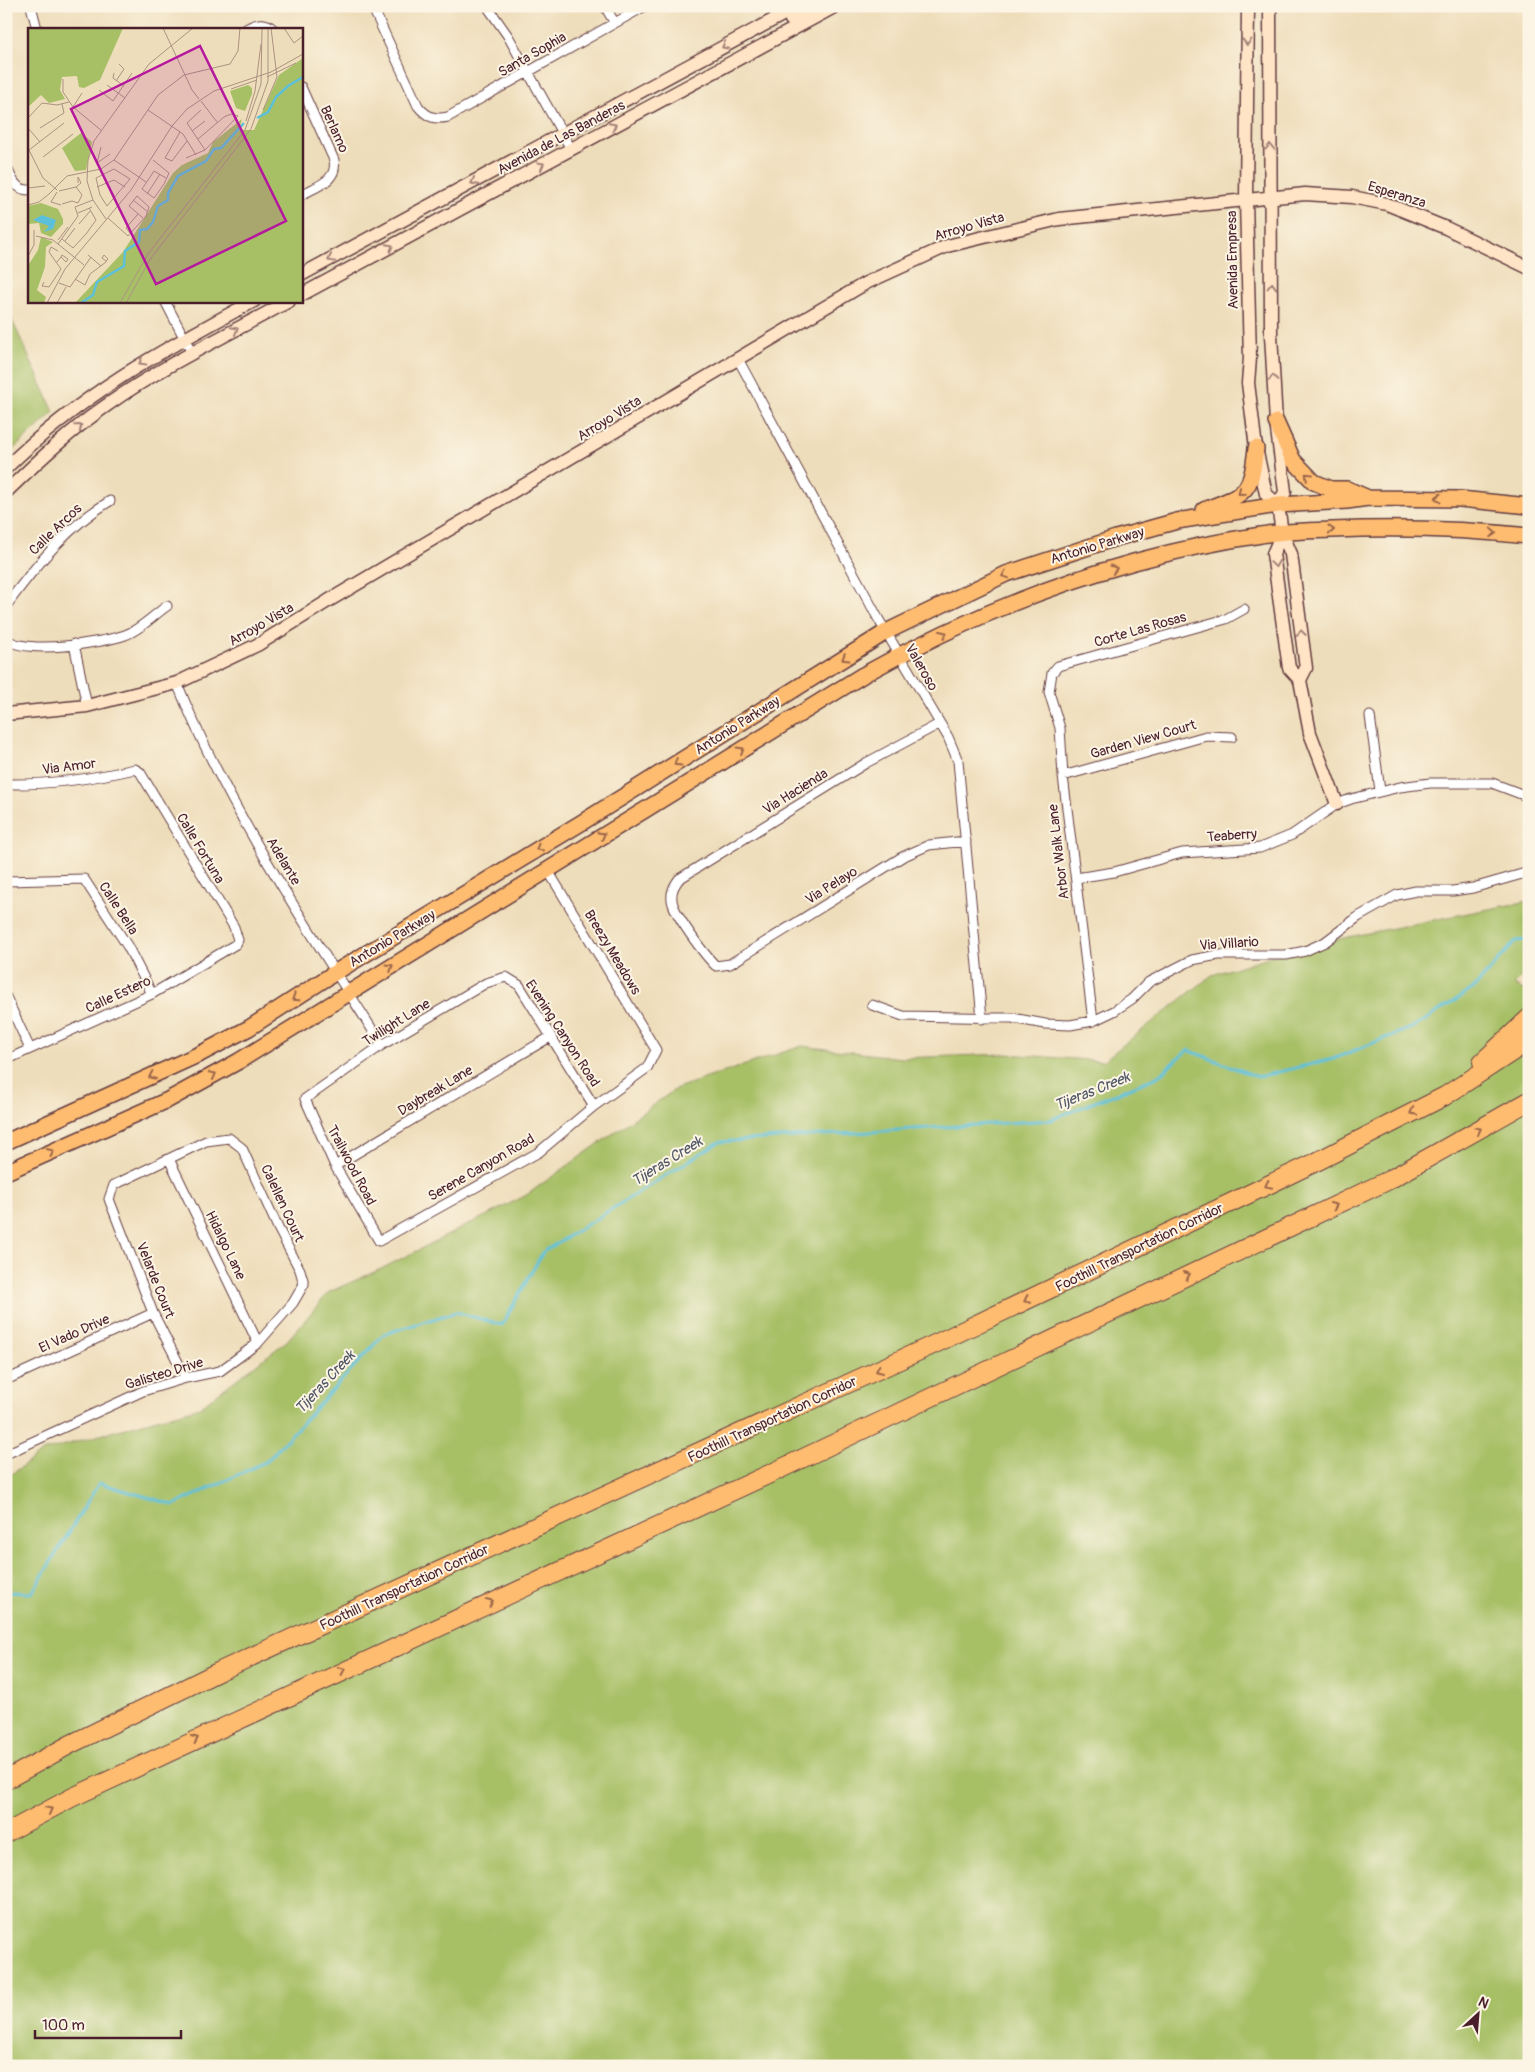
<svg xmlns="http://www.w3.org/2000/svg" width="1535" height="2072" viewBox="0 0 1535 2072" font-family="Pangolin,sans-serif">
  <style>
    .green { fill: #a7c066; stroke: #787048 }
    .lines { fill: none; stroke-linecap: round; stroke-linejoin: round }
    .stream { stroke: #5cc0da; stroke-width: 3 }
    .street-casing { stroke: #633c40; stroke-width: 11 }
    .secondary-casing { stroke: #633c40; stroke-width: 15 }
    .primary-casing { stroke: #633c40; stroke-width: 18 }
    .highway-casing { stroke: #633c40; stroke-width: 20 }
    .street { stroke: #fff; stroke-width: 9 }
    .secondary { stroke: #ffe4c6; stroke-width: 12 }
    .primary { stroke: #febc70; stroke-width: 15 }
    .highway { stroke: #febc70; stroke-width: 18 }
    .oneway { stroke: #a48278 }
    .oneway2 { stroke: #9b664a }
    .labels { text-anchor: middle; stroke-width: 4; stroke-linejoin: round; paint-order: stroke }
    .street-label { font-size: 14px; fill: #4a1f2b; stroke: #fcf5e5 }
    .water-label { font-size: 15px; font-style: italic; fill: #505768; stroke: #fcf5e5 }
    .inset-river { fill: none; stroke: #5cc0da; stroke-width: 2.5 }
    .inset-road { fill: none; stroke: #ac9181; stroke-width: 1 }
    .view { fill: #b5179e; fill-opacity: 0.15; stroke: #b5179e; stroke-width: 2.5 }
    .inset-edge { fill: none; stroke: #4a1f2b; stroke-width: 2.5 }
  </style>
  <rect width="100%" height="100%" fill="#fcf5e5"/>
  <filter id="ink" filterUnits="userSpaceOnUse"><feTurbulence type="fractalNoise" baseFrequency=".02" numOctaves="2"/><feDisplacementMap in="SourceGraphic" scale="10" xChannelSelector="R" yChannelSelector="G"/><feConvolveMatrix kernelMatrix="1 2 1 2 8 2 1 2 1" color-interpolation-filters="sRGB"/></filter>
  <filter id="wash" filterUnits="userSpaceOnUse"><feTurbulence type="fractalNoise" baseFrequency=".0096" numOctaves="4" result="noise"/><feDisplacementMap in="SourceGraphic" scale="20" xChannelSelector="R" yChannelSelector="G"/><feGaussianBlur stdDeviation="1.12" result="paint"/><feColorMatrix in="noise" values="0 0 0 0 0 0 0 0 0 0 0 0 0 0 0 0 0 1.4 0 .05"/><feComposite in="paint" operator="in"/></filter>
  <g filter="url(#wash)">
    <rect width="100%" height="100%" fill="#eeddba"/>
    <path class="green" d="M6 307 54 412 6 456Z
      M1529 901V967L1514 985 1529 993V2066H6V1478L44 1451 200 1407 287 1341 329 1292 381 1269 525 1196 677 1088 802 1046 902 1058 1006 1054 1103 1061 1212 975 1303 946Z"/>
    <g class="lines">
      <path class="stream" d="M6 1592 32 1593 99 1483 174 1505 267 1461 384 1334 456 1312 502 1325 543 1252 719 1142 1050 1120 1157 1077 1188 1050 1258 1077 1333 1059 1416 1026 1474 988 1516 941 1529 940"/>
    </g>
  </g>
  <g filter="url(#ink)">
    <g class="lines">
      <defs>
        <path id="street" d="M31 6 37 29
          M372 6 418 106C427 117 434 120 448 117L645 6
          M487 6 508 36 571 149
          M605 6 614 22
          M246 29C255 24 265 20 273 29
          M301 87 334 160C338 181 317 186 301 195
          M6 166C11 177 15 190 29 190
          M165 301 192 353
          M738 359 879 620 948 737 958 761 982 1019
          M6 606C35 566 68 526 110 501
          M6 639C26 655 102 643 125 635 140 630 155 614 167 606
          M74 644 87 706
          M177 683C229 812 308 928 382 1045
          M1370 716 1380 791
          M939 724 866 763 679 879C674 886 671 891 672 900 673 913 706 957 716 966L730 964 902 857 929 845 966 841
          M1063 776 1206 736 1232 737
          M6 784C51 785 91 779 135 769L140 772 234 927 238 940 236 944 152 994 6 1060
          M547 869 656 1050 647 1068 594 1106 539 1152 379 1241 335 1166 305 1099 382 1045 486 983 506 977 519 985 594 1106
          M1076 878 1114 872 1182 853 1260 848 1292 835 1337 804 1351 799 1400 787 1430 783H1492L1529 797
          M6 881 84 879 128 947 152 994
          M6 997 30 1049
          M872 1005 903 1016 1012 1018 1045 1024 1070 1025 1093 1021 1114 1011 1132 999 1149 982 1192 960 1218 955H1286L1305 951 1325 942 1358 917 1397 895 1416 891H1453L1473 888 1529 872
          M1093 1021 1063 776 1060 728 1049 692 1052 673 1058 666 1226 619 1244 609
          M169 1159 258 1343
          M335 1166 550 1037
          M6 1380 153 1313
          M6 1454 143 1391 186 1378 220 1371 258 1343 293 1303 304 1284 300 1270 278 1228 242 1148 229 1138 206 1141 114 1185 109 1199 153 1313 186 1378"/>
        <path id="secondary" d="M1248 6 1246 200 1250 358 1248 383 1256 448 1266 494 1278 505 1282 533 1291 554 1306 668 1300 680
          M1270 6 1271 335 1276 422 1285 492 1278 505
          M791 20 817 6
          M301 275 799 6
          M301 295 836 6
          M6 468C81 394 162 350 254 301
          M6 492C39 460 72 429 110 403 166 364 229 334 289 301
          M1282 533 1273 554 1289 668 1300 680 1310 733 1337 804
          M6 714 87 706 177 683 259 644 328 601 866 283 947 246 1059 219 1305 194 1352 197 1387 204 1446 228 1529 268"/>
        <path id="primary" d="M1276 422 1293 460 1314 482 1331 489H1347L1368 498
          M1204 510C1246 494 1251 494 1256 448
          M6 1142 202 1053 249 1028 336 972 581 823 886 632 1006 574 1116 538 1177 521 1278 505 1347 501 1368 498 1460 499 1529 506
          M6 1172 168 1100 239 1061 863 675C986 606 1121 556 1261 535 1284 531 1308 531 1332 530 1398 527 1464 529 1529 536"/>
        <path id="highway" d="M1482 1062 1529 1018
          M6 1780 69 1745 220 1671 939 1342 1316 1162 1445 1096 1529 1041
          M6 1833 71 1798 776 1471 1389 1180 1529 1101"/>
      </defs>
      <use href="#street" class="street-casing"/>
      <use href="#secondary" class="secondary-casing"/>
      <use href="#primary" class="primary-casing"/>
      <use href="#highway" class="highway-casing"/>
      <use href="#street" class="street"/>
      <use href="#secondary" class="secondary"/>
      <use href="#primary" class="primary"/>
      <use href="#highway" class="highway"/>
    </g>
    <defs><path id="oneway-chevron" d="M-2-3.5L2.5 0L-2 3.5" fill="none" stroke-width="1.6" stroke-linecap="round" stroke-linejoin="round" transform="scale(1.25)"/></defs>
    <g class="oneway">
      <use href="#oneway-chevron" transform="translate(1247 42) rotate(91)"/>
      <use href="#oneway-chevron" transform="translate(725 46) rotate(152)"/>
      <use href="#oneway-chevron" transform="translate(613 126) rotate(-28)"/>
      <use href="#oneway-chevron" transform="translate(1270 147) rotate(-90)"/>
      <use href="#oneway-chevron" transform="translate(541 165) rotate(-29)"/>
      <use href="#oneway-chevron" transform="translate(474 182) rotate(152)"/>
      <use href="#oneway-chevron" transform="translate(390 247) rotate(-28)"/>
      <use href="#oneway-chevron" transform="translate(331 259) rotate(151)"/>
      <use href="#oneway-chevron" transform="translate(1272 286) rotate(-89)"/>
      <use href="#oneway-chevron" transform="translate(235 330) rotate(-28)"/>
      <use href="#oneway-chevron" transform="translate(142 362) rotate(150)"/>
      <use href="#oneway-chevron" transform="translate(1273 378) rotate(-94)"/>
      <use href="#oneway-chevron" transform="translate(79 427) rotate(-39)"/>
      <use href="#oneway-chevron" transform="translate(1275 564) rotate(82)"/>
      <use href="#oneway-chevron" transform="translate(1301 633) rotate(-97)"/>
    </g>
    <g class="oneway2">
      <use href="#oneway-chevron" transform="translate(1308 476) rotate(-136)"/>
      <use href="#oneway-chevron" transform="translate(1241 492) rotate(140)"/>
      <use href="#oneway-chevron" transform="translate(1438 498) rotate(-179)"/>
      <use href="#oneway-chevron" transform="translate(1331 530) rotate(-2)"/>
      <use href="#oneway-chevron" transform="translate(1493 533) rotate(4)"/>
      <use href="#oneway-chevron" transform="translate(1114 569) rotate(-16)"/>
      <use href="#oneway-chevron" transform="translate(1005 575) rotate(158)"/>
      <use href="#oneway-chevron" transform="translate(944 634) rotate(-25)"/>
      <use href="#oneway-chevron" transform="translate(845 658) rotate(148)"/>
      <use href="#oneway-chevron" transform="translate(741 750) rotate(-31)"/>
      <use href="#oneway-chevron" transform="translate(677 763) rotate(148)"/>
      <use href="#oneway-chevron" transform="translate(602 835) rotate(-31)"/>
      <use href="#oneway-chevron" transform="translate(539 848) rotate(149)"/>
      <use href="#oneway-chevron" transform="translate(390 967) rotate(-32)"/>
      <use href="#oneway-chevron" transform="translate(295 998) rotate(147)"/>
      <use href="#oneway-chevron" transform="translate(213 1075) rotate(-29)"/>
      <use href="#oneway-chevron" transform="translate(152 1076) rotate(155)"/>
      <use href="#oneway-chevron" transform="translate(1413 1112) rotate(153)"/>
      <use href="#oneway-chevron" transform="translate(1478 1130) rotate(-29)"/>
      <use href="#oneway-chevron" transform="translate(51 1152) rotate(-24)"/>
      <use href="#oneway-chevron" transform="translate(1268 1185) rotate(154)"/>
      <use href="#oneway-chevron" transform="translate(1334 1206) rotate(-25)"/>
      <use href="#oneway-chevron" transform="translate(1187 1275) rotate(-25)"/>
      <use href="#oneway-chevron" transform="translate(1027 1300) rotate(154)"/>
      <use href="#oneway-chevron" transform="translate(879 1370) rotate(155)"/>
      <use href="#oneway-chevron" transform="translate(490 1602) rotate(-25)"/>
      <use href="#oneway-chevron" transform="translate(342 1670) rotate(-25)"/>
      <use href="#oneway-chevron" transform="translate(195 1739) rotate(-25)"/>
      <use href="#oneway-chevron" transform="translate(49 1810) rotate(-29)"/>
    </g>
  </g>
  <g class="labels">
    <g class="street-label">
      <text transform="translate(532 54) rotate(-30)" y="5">Santa Sophia</text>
      <text transform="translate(335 129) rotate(66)" y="5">Berlamo</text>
      <text transform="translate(561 137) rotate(-28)" y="5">Avenida de Las Banderas</text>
      <text transform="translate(1397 194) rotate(17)" y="5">Esperanza</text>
      <text transform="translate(969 226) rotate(-16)" y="5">Arroyo Vista</text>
      <text transform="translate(1232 260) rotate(-91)" y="5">Avenida Empresa</text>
      <text transform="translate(609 418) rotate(-32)" y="5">Arroyo Vista</text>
      <text transform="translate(55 529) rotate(-44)" y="5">Calle Arcos</text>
      <text transform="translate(1097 545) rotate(-17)" y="5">Antonio Parkway</text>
      <text transform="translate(261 624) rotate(-30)" y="5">Arroyo Vista</text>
      <text transform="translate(1140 629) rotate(-16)" y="5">Corte Las Rosas</text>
      <text transform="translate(922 667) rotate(60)" y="5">Valeroso</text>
      <text transform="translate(737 725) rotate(-32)" y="5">Antonio Parkway</text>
      <text transform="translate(1143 739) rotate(-16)" y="5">Garden View Court</text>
      <text transform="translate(69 766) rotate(-7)" y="5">Via Amor</text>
      <text transform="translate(795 791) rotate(-32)" y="5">Via Hacienda</text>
      <text transform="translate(1232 835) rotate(-4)" y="5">Teaberry</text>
      <text transform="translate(201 848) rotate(59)" y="5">Calle Fortuna</text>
      <text transform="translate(1058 852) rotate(-97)" y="5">Arbor Walk Lane</text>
      <text transform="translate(284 861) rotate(59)" y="5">Adelante</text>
      <text transform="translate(831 885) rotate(-32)" y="5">Via Pelayo</text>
      <text transform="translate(119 908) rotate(57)" y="5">Calle Bella</text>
      <text transform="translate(392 938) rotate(-31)" y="5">Antonio Parkway</text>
      <text transform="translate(1229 943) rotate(-4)" y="5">Via Villario</text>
      <text transform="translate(613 952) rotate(59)" y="5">Breezy Meadows</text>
      <text transform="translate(118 994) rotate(-25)" y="5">Calle Estero</text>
      <text transform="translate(396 1022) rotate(-32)" y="5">Twilight Lane</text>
      <text transform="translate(563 1033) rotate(57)" y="5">Evening Canyon Road</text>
      <text transform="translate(435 1090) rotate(-31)" y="5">Daybreak Lane</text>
      <text transform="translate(352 1165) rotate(62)" y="5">Trailwood Road</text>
      <text transform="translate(481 1167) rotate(-30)" y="5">Serene Canyon Road</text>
      <text transform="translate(283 1203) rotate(65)" y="5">Calellen Court</text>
      <text transform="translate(226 1245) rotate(64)" y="5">Hidalgo Lane</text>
      <text transform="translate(1139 1247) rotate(-26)" y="5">Foothill Transportation Corridor</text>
      <text transform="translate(156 1280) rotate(68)" y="5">Velarde Court</text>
      <text transform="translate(74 1333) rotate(-24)" y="5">El Vado Drive</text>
      <text transform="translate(164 1373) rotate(-17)" y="5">Galisteo Drive</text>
      <text transform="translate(772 1419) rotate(-25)" y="5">Foothill Transportation Corridor</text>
      <text transform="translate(404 1587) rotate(-25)" y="5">Foothill Transportation Corridor</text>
    </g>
    <g class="water-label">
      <text transform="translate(1092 1091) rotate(-22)" y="5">Tijeras Creek</text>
      <text transform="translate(667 1161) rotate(-32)" y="5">Tijeras Creek</text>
      <text transform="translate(325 1382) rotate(-47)" y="5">Tijeras Creek</text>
    </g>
  </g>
  <g transform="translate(28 28)">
    <rect width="275" height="275" fill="#eeddba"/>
    <path d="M0 0H95L72 52 56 60 51 59 49 48 34 49 32 62 37 71 21 75 13 67 0 79ZM275 30V275H47L95 224 145 145 154 137 180 125 185 114 214 91 211 102H226L251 47ZM220 57 224 60V66L217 83 208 80 202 63ZM53 105 64 114 58 142 47 143 34 120ZM13 175 30 181 35 191V196L23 209 13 205 11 195 0 196V178ZM13 209 25 214 18 219 17 239 9 262 18 269 16 275H0L1 236 10 222Z" fill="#a7c066"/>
    <path d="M14 187 28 192 25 201 16 204 21 198 5 192Z" fill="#5cc0da"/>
    <path class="inset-river" d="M229 90 240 84 248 69 260 58 275 49M53 275 65 267 69 254 96 238 97 223 111 214 112 202 119 201 125 194 130 178 140 172V165L150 148 178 133 186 121 193 120 216 95"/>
    <path class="inset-road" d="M135 0 164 62 171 71M256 0 266 15 275 8M86 45 85 50 96 58M156 47 202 36 210 23 212 0M239 49 268 35M35 51V64L45 79 74 103M88 53 96 41 91 36M79 57 97 70M203 61 229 52M71 62 85 73 104 45M173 73 189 94M45 79 54 65M120 82 155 106 168 127M173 82 159 95 177 122M235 82 249 49 243 0M0 90 14 75 29 77 41 74M218 93 227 63 233 16M0 100 12 114M12 100 36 85 34 76M164 103 177 93M152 104 137 130 144 133 159 113M73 119 69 135 82 126M1 122 15 150 29 162M1 122 36 95M15 129 45 106M158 130 177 122 210 88 203 86 196 89 170 111M86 132 118 154M125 132 141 145 136 156 126 170 114 161 126 143 138 150M86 141 102 151 79 178 72 167 68 150ZM48 159 53 155 50 149V155M69 159 86 152 97 159M0 160 17 158M31 163 48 159 54 167 50 175 44 173 34 176M29 164 23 174 33 177M21 166 39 148 73 141 86 132 130 67 156 47M119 166 132 146M105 172 120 184M0 177 11 174 21 166M47 179 65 172M50 185 64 179M80 190 100 208 118 188 121 179 109 168 101 178 115 190M78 191 65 172 59 153 60 132 66 113 121 36 165 0M51 196 63 182M102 205 98 200 110 186M8 208 25 212 56 237M34 211 45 220 58 206 68 192 61 180M30 212 40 199M37 213 47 200M30 216 50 188 47 179M60 227 73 238M0 228 6 217V202M28 235 33 229 34 227 40 231 38 234 33 229M47 251 57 257 62 246 78 234V233L80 231 76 227 74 230 78 233M16 254 14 258 21 259 33 241 21 224 23 219 30 223M31 255 42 259 63 229M19 275 37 241 103 162 144 98 159 81 186 63 243 44 275 26M29 275 38 259M92 275 120 226 217 102 233 56 234 0M98 275 123 230 223 101 240 53V0"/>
    <path class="view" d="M172 18 258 193 128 256 43 81Z"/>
    <rect width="275" height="275" class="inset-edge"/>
  </g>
  <rect width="1535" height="2072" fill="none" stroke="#fcf5e5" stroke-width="25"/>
  <g transform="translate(1478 2014) rotate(26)" stroke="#fcf5e5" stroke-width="4" paint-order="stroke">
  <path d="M0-4L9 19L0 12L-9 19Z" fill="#4a1f2b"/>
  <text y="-8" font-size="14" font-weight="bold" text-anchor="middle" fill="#4a1f2b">N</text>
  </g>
  <path d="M35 2030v8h146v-8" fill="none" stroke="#4a1f2b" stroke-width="2.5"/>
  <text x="42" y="2030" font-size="15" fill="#4a1f2b" stroke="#fcf5e5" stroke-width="4" paint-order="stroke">100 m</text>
</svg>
